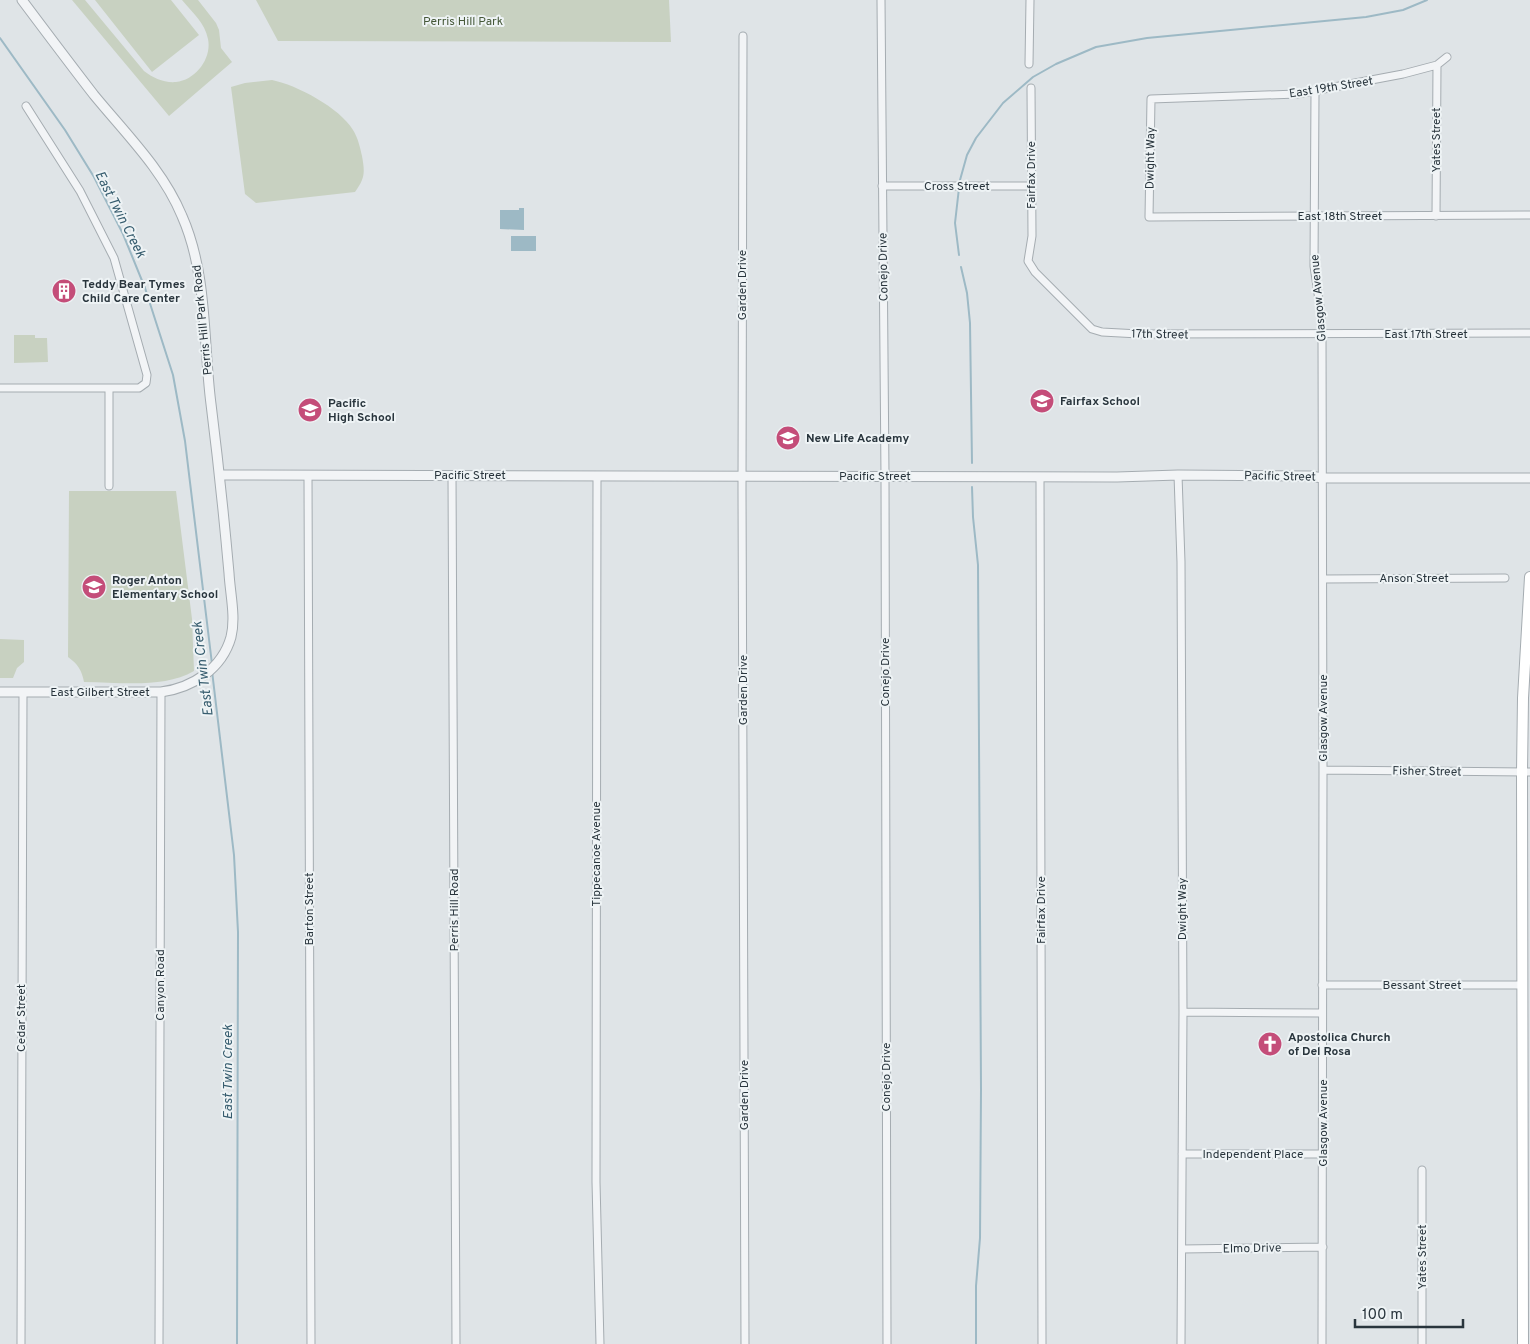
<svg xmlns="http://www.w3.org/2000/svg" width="1530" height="1344" viewBox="0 0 1530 1344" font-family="Overpass,sans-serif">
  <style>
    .green { fill: #c8d1c1 }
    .water { fill: #9db9c5 }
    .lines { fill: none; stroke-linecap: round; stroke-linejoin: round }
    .stream { stroke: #9db9c5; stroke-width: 2 }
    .minor-casing { stroke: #a5acb1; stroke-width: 9 }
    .tertiary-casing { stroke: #a5acb1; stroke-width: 11 }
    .secondary-casing { stroke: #a5acb1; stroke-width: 12 }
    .minor { stroke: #f2f4f6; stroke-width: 7 }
    .tertiary { stroke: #f2f4f6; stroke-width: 9 }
    .secondary { stroke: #fff; stroke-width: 10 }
    .labels { text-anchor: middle; stroke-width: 4; stroke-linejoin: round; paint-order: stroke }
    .park-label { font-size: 12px; fill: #455838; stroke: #eef3f5 }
    .street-label { font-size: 12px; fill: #29353d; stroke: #eef3f5 }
    .poi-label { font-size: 12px; font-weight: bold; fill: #29353d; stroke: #eef3f5; text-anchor: start }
    .water-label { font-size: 14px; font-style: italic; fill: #365c6e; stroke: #eef3f5 }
  </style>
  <rect width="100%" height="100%" fill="#dfe4e7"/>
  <path class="green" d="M72 0H85L144 71C153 78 164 83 176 82 196 80 212 58 208 39 205 23 192 12 182 0H198L216 23 219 30 221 48 232 62 169 116Z
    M95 0H171L199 35 152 72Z
    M256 0H669L671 42 278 41Z
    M272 80C297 85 340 108 353 130 358 138 360 147 362 156 365 173 365 178 355 192L256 203 245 194 231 87 245 83Z
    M14 335H35V338H47L48 362 14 363Z
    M69 491H176L192 619 194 671C163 689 119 682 84 682 82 671 78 664 68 657Z
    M0 639 24 640V662L17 668 13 678H0Z"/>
  <path class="water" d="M519 208H524V230L500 229V210H519Z
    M511 236H536V251H511Z"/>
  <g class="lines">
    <path class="stream" d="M0 38 65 130 94 177 123 234 145 288 173 375 185 441 212 664
      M960 180 967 155 976 138 1003 103 1033 77 1056 64 1096 47 1147 38 1366 17 1403 10 1427 0
      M959 188 955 223 959 255
      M961 267 967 293 970 323 972 463
      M972 487 973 517 978 565 981 1089 980 1238 976 1286V1344
      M212 671 234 855 238 932 237 1344"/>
    <defs>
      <path id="minor" d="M881 0 885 476 887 1344
        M743 36 742 488 745 1344
        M1447 57 1437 65 1403 74 1297 94 1151 99 1149 217 1530 215
        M1029 64 1030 0
        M1031 88 1032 236 1028 261 1035 272 1092 329 1102 332 1139 334 1530 333
        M1315 92 1314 266 1321 314 1322 335 1323 770 1322 1344
        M882 186H1031
        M1436 216 1437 65
        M0 388H139L146 383 147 375 114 258 80 191 26 106
        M109 388V486
        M308 475 311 1344
        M452 475 456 1344
        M1178 475 1181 562 1183 1012 1181 1344
        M597 476 596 1182 600 1344
        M1040 477 1042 1344
        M1323 579 1505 578
        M1323 770 1530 772
        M1322 985H1522
        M1183 1012 1322 1013
        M1182 1154H1323
        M1182 1249 1323 1247
        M21 1344 23 692
        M159 1344 161 692
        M1422 1344V1170"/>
      <path id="tertiary" d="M220 475 1117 477 1178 475 1311 476 1322 478H1530
        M0 692H161C192 688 222 669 231 637 236 617 230 593 229 573 224 517 218 460 211 404 203 342 208 275 182 216 163 170 126 134 94 95 70 64 46 32 22 0"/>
      <path id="secondary" d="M1523 1344 1522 772 1523 698 1530 577"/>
    </defs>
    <use href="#minor" class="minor-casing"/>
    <use href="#tertiary" class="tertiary-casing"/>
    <use href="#secondary" class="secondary-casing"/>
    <use href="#minor" class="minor"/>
    <use href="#tertiary" class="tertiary"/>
    <use href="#secondary" class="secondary"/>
  </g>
  <defs>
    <symbol id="building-disc" viewBox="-11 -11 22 22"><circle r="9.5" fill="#c44d79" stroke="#eef3f5"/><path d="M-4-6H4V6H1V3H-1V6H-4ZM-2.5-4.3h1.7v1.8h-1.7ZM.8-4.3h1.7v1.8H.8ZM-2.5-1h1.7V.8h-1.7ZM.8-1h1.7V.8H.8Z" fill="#fff"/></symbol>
    <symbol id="school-disc" viewBox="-11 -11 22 22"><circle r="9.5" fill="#c44d79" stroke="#eef3f5"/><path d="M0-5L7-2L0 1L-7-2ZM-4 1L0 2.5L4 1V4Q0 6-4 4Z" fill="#fff"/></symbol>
    <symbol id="church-disc" viewBox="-11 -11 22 22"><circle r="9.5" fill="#c44d79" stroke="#eef3f5"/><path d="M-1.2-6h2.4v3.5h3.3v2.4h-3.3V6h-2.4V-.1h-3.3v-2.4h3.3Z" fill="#fff"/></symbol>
  </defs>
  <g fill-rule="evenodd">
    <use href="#building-disc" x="50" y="277" width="28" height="28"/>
    <use href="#school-disc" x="1028" y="387" width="28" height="28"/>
    <use href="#school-disc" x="296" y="396" width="28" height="28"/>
    <use href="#school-disc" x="774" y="424" width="28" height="28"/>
    <use href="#school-disc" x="80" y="573" width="28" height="28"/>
    <use href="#church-disc" x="1256" y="1030" width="28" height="28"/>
  </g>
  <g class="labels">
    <g class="park-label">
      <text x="463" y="25">Perris Hill Park</text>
    </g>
    <g class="street-label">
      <text transform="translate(1331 87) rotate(-9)" y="4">East 19th Street</text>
      <text transform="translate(1436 140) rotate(-90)" y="4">Yates Street</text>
      <text transform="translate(1150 158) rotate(-89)" y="4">Dwight Way</text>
      <text transform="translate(1031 175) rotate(-90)" y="4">Fairfax Drive</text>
      <text x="957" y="190">Cross Street</text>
      <text x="1340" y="220">East 18th Street</text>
      <text transform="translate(883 267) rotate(-91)" y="4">Conejo Drive</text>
      <text transform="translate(742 285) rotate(-90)" y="4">Garden Drive</text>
      <text transform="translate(1318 298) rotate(-95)" y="4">Glasgow Avenue</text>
      <text transform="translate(202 320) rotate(-96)" y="4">Perris Hill Park Road</text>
      <text transform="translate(1160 334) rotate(1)" y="4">17th Street</text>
      <text x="1426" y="338">East 17th Street</text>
      <text x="470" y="479">Pacific Street</text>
      <text x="875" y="480">Pacific Street</text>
      <text transform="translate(1280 476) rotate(1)" y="4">Pacific Street</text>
      <text x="1414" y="582">Anson Street</text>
      <text transform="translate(885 672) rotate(-90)" y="4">Conejo Drive</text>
      <text transform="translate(743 690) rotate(-90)" y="4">Garden Drive</text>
      <text x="100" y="696">East Gilbert Street</text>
      <text transform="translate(1323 718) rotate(-90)" y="4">Glasgow Avenue</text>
      <text transform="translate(1427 771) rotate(1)" y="4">Fisher Street</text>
      <text transform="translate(596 854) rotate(-90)" y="4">Tippecanoe Avenue</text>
      <text transform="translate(309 909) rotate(-90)" y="4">Barton Street</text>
      <text transform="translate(1182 909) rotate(-90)" y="4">Dwight Way</text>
      <text transform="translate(454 910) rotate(-90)" y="4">Perris Hill Road</text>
      <text transform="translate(1041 910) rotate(-90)" y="4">Fairfax Drive</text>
      <text transform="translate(160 985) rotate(-90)" y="4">Canyon Road</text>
      <text x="1422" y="989">Bessant Street</text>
      <text transform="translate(21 1018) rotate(-90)" y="4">Cedar Street</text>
      <text transform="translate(886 1077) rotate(-90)" y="4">Conejo Drive</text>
      <text transform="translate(744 1095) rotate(-90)" y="4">Garden Drive</text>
      <text transform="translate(1323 1123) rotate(-90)" y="4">Glasgow Avenue</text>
      <text x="1253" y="1158">Independent Place</text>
      <text transform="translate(1252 1248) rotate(-1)" y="4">Elmo Drive</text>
      <text transform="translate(1422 1257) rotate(-90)" y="4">Yates Street</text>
    </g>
    <g class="poi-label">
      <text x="82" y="288">Teddy Bear Tymes<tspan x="82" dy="14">Child Care Center</tspan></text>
      <text x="1060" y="405">Fairfax School</text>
      <text x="328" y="407">Pacific<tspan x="328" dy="14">High School</tspan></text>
      <text x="806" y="442">New Life Academy</text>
      <text x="112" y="584">Roger Anton<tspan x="112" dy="14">Elementary School</tspan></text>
      <text x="1288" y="1041">Apostolica Church<tspan x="1288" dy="14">of Del Rosa</tspan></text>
    </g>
    <g class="water-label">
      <text transform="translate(121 214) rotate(63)" y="5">East Twin Creek</text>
      <text transform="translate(202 669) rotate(-97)" y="5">East Twin Creek</text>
      <text transform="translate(227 1072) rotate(-90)" y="5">East Twin Creek</text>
    </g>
  </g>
  <path d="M1355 1319v8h108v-8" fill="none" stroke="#29353d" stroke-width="2.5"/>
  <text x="1362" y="1319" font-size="15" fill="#29353d" stroke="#eef3f5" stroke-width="4" paint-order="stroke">100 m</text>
</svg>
